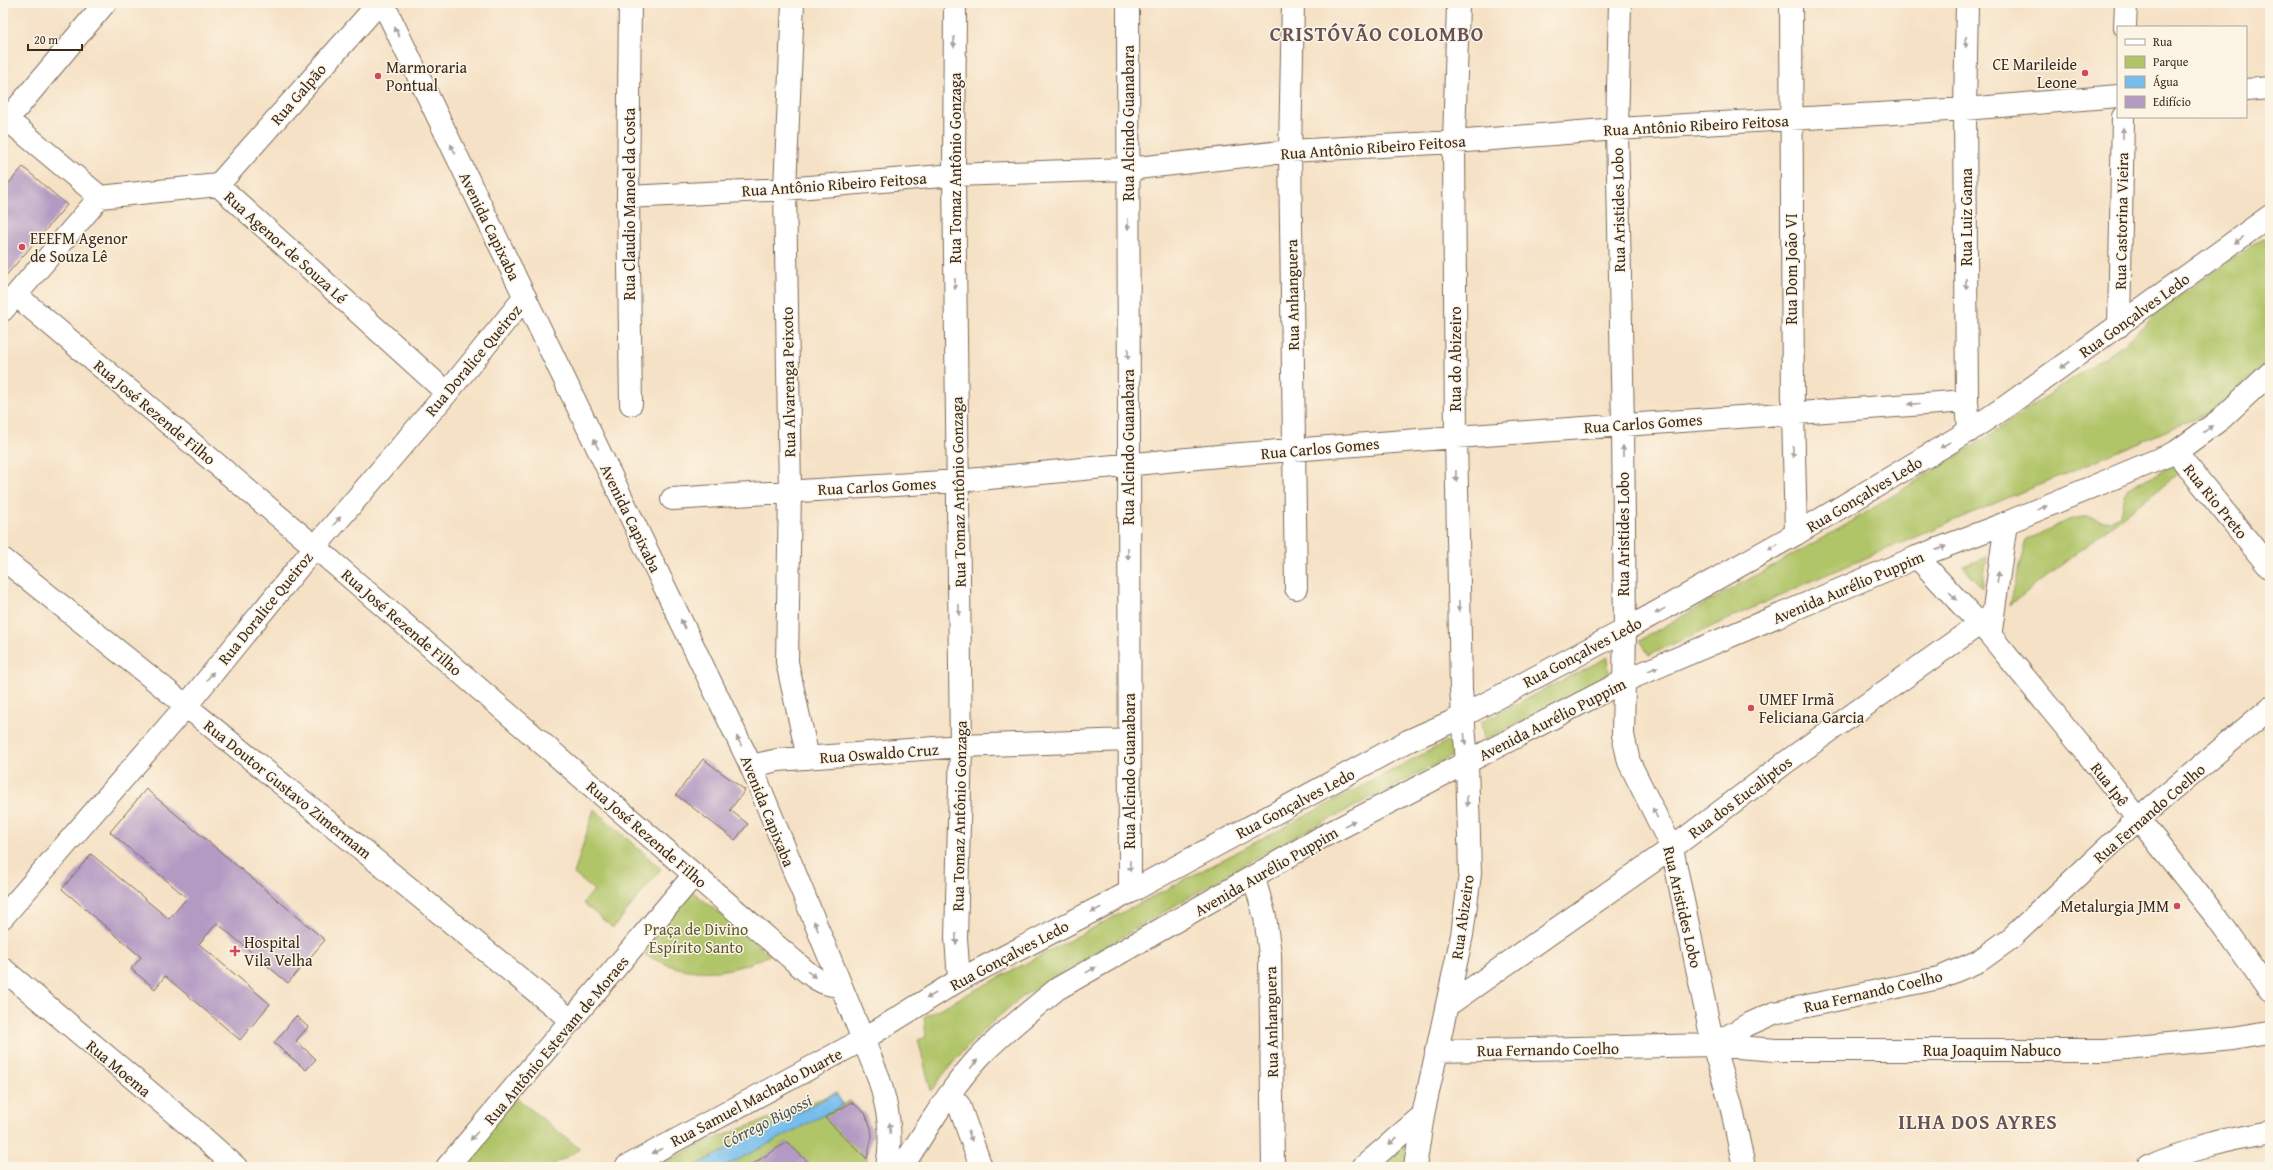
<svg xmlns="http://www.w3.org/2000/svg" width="2273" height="1170" viewBox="0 0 2273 1170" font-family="'Gentium Book Plus',serif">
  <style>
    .green { fill: #b0c468; stroke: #767743 }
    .water { fill: #75bded; stroke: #587486 }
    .building { fill: #b29ac3 }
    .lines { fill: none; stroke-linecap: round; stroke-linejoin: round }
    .minor-casing { stroke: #7c6a58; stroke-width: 24 }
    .major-casing { stroke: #7c6a58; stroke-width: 24 }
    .minor { stroke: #fff; stroke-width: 22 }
    .major { stroke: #fff; stroke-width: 22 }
    .oneway { fill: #a79f9a }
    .poi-dot { fill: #d1495b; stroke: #fcf5e5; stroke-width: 1.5 }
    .labels { text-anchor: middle; stroke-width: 3; stroke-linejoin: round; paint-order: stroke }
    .poi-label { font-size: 16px; fill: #3b2a1e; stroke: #fcf5e5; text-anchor: start }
    .street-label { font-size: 16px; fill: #3b2a1e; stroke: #fcf5e5 }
    .park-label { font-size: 16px; fill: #5e5834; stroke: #fcf5e5 }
    .water-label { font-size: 17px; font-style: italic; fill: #4c565c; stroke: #fcf5e5 }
    .district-label { font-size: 20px; font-weight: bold; letter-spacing: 1px; fill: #655158; stroke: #fcf5e5 }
  </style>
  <rect width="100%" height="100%" fill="#fcf5e5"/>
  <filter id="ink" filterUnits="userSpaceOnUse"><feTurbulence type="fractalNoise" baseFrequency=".025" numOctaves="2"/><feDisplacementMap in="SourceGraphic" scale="8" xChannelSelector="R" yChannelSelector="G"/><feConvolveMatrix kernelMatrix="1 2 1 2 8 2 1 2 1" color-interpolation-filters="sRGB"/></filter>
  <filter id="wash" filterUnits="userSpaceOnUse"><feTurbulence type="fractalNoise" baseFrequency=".012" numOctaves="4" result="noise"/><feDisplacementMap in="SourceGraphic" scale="16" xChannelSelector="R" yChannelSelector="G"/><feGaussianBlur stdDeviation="0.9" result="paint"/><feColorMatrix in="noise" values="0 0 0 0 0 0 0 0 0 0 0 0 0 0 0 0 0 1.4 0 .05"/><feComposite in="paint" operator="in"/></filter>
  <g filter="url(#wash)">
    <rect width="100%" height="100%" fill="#f5e1c5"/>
    <path class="green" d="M2263 238 2270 240V360L2213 411 1823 576 1649 655 1640 640 1844 526 1973 446 2128 341 2161 308Z
      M2176 464 2180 472 2010 605 2027 539C2043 533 2066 519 2082 517 2098 515 2106 530 2120 513L2124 495 2128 488Z
      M1987 557 1982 589 1963 566Z
      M1608 657 1609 676 1484 740 1481 722Z
      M1459 735 1462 751 1262 854 1026 994C987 1024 960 1051 931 1091L918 1040 926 1037 924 1017Z
      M594 809 661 869 613 928 583 903 594 890 574 874Z
      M692 891 770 955C723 977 686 978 640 952Z
      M836 1093 693 1167H655L706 1142Z
      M513 1095 580 1149 549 1167H452Z
      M850 1101 852 1102 826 1118 867 1159 864 1167H813L787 1142 756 1162 761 1167H724Z
      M1415 1129 1409 1167H1373Z"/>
    <path class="water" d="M836 1093 843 1105 724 1167H693Z"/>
    <g id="blocks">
      <path class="building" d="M23 167 67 205 3 279V190Z
        M703 759 745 790 730 810 748 824 735 840 676 795Z
        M146 789 325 940 288 983 217 923 199 944 270 1004 240 1040 165 976 155 989 142 978 131 969 141 957 62 889 91 854 169 919 187 898 110 832Z
        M296 1016 308 1027 296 1041 316 1059 306 1070 274 1043Z
        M852 1102 865 1113 871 1128 872 1136 867 1159 825 1118Z
        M787 1142 813 1167H748Z"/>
    </g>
  </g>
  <g filter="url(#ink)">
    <use href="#blocks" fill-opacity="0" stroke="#7c6a58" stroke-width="1"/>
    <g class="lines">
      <defs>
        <path id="minor" d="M630 3 628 197 631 404
          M793 3 785 189 790 491 787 662 808 758
          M955 3 954 175 961 746 956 938 959 980
          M1128 3 1130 892
          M1293 3 1290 151 1296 588
          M1620 3 1617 129 1623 425 1625 630 1623 735 1629 762 1672 848 1713 1045 1731 1105 1744 1167
          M1791 3 1793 413 1796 534
          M1967 3 1965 109 1967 401 1969 431
          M2125 27 2126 3
          M2246 90 2270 88
          M3 116 100 197 218 185 447 393
          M7 120 105 3
          M218 185 379 3
          M628 197 785 189 954 175 1128 169 1290 151 1454 142 1617 129 1965 109 2118 96
          M16 295 315 547 785 953C800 965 819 988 840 985
          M3 310 100 197
          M2119 326 2123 117
          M2176 452 2270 568
          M672 499 958 481 1229 455 1456 437 1967 401
          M1917 557 1990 635 2081 746 2218 919 2270 992
          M3 559 158 683 572 1021
          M1991 630 2006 523
          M751 766 778 760 961 746 1128 740
          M1254 878 1265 917 1270 954 1273 1167
          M3 917 186 706 315 547 447 393 525 297
          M3 969 191 1127 236 1167
          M1448 1005 1672 848 1789 760 1992 615
          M1713 1045 1747 1025 1774 1013 1939 978 1979 961 2011 938 2138 819 2270 708
          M1436 1051 1713 1045 1776 1050H2105L2232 1038 2270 1032
          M950 1095 959 1105 981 1167
          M447 1167 694 875
          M1363 1167 1423 1115
          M1415 1167 1423 1115 1462 935 1470 874 1467 762 1461 689 1456 437 1454 142 1458 3
          M2148 1167C2188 1149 2228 1141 2270 1133"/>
        <path id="major" d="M383 3 751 766 878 1076C888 1107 893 1135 887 1167
          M626 1167 864 1039 959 980 1130 892 1408 741 1451 722 1625 630 1796 534 1969 431 2008 405 2270 216
          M902 1167C927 1129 950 1088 981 1055 1005 1031 1031 1010 1057 989L1322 837 1624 681 1917 557 2006 523 2176 452 2221 419 2270 373"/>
      </defs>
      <use href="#minor" class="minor-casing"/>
      <use href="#major" class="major-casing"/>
      <use href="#minor" class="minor"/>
      <use href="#major" class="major"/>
    </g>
    <defs><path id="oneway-solid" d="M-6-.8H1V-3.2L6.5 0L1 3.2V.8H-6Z"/></defs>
    <g class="oneway">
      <use href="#oneway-solid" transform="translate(397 32) rotate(-116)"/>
      <use href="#oneway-solid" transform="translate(954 42) rotate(90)"/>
      <use href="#oneway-solid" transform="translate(1966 42) rotate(91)"/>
      <use href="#oneway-solid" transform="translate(2123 133) rotate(-89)"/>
      <use href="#oneway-solid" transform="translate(453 149) rotate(-116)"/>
      <use href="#oneway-solid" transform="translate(1128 224) rotate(90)"/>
      <use href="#oneway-solid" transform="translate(2239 240) rotate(144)"/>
      <use href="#oneway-solid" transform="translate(955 284) rotate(89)"/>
      <use href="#oneway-solid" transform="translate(1966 284) rotate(90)"/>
      <use href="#oneway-solid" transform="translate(1128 354) rotate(90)"/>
      <use href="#oneway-solid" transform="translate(2065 365) rotate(144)"/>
      <use href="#oneway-solid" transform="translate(1914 404) rotate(176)"/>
      <use href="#oneway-solid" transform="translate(2208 429) rotate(-37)"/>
      <use href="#oneway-solid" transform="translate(596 444) rotate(-116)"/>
      <use href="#oneway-solid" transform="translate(1945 445) rotate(149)"/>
      <use href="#oneway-solid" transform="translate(1623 451) rotate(-90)"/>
      <use href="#oneway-solid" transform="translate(1793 452) rotate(89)"/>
      <use href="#oneway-solid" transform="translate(1456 476) rotate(89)"/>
      <use href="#oneway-solid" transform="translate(2042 508) rotate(-23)"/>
      <use href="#oneway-solid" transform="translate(337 521) rotate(-49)"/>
      <use href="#oneway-solid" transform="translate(1773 547) rotate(151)"/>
      <use href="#oneway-solid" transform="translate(1941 548) rotate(-21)"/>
      <use href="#oneway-solid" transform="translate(1128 554) rotate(90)"/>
      <use href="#oneway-solid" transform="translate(1998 577) rotate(-82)"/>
      <use href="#oneway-solid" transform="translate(1953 596) rotate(47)"/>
      <use href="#oneway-solid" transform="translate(1459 606) rotate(89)"/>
      <use href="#oneway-solid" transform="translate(959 610) rotate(89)"/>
      <use href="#oneway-solid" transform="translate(1660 611) rotate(151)"/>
      <use href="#oneway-solid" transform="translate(683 624) rotate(-116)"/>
      <use href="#oneway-solid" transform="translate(1653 669) rotate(-23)"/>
      <use href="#oneway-solid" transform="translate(210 676) rotate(-51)"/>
      <use href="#oneway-solid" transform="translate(1465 739) rotate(84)"/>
      <use href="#oneway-solid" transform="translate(739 741) rotate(-116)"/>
      <use href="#oneway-solid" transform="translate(1467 801) rotate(88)"/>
      <use href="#oneway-solid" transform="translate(1655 813) rotate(-116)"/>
      <use href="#oneway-solid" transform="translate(1350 823) rotate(-28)"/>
      <use href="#oneway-solid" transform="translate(1130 866) rotate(89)"/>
      <use href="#oneway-solid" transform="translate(1096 910) rotate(153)"/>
      <use href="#oneway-solid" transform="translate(816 926) rotate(-112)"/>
      <use href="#oneway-solid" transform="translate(956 939) rotate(90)"/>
      <use href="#oneway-solid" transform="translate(1091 970) rotate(-29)"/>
      <use href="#oneway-solid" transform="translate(811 974) rotate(38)"/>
      <use href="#oneway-solid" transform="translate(931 996) rotate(150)"/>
      <use href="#oneway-solid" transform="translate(974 1064) rotate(-51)"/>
      <use href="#oneway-solid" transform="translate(890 1128) rotate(-93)"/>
      <use href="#oneway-solid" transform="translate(474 1136) rotate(131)"/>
      <use href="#oneway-solid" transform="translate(970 1136) rotate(70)"/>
      <use href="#oneway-solid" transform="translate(1393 1141) rotate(139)"/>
      <use href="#oneway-solid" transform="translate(657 1151) rotate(152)"/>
    </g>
  </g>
  <g class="poi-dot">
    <circle cx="2085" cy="73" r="4"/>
    <circle cx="378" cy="76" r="4"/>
    <circle cx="22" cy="247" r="4"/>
    <circle cx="1751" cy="708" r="4"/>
    <circle cx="2177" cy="906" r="4"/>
    <path d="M233 945h4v4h4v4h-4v4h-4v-4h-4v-4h4z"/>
  </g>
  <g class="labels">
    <g class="poi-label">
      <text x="2077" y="70" text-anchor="end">CE Marileide<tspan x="2077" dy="18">Leone</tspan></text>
      <text x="386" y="73">Marmoraria<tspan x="386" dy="18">Pontual</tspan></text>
      <text x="30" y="244">EEEFM Agenor<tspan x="30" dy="18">de Souza Lê</tspan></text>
      <text x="1759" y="705">UMEF Irmã<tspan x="1759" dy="18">Feliciana Garcia</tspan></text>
      <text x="2169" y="912" text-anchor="end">Metalurgia JMM</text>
      <text x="244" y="948">Hospital<tspan x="244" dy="18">Vila Velha</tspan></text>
    </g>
    <g class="street-label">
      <text transform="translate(298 94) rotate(-49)" y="6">Rua Galpão</text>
      <text transform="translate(1128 123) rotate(-90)" y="6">Rua Alcindo Guanabara</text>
      <text transform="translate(1696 125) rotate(-3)" y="6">Rua Antônio Ribeiro Feitosa</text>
      <text transform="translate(1373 147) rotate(-4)" y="6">Rua Antônio Ribeiro Feitosa</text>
      <text transform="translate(955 168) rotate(-90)" y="6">Rua Tomaz Antônio Gonzaga</text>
      <text transform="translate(834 184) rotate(-4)" y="6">Rua Antônio Ribeiro Feitosa</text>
      <text transform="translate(629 204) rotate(-90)" y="6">Rua Claudio Manoel da Costa</text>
      <text transform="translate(1618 210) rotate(-91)" y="6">Rua Aristides Lobo</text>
      <text transform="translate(1966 217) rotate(-90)" y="6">Rua Luiz Gama</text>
      <text transform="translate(2121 221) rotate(-89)" y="6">Rua Castorina Vieira</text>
      <text transform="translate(490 226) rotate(64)" y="6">Avenida Capixaba</text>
      <text transform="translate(286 247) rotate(42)" y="6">Rua Agenor de Souza Lé</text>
      <text transform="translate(1791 269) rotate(-90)" y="6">Rua Dom João VI</text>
      <text transform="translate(1292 295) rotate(-91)" y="6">Rua Anhanguera</text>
      <text transform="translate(2134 315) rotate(-36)" y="6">Rua Gonçalves Ledo</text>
      <text transform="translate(1455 359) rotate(-90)" y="6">Rua do Abizeiro</text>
      <text transform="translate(473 360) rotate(-50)" y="6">Rua Doralice Queiroz</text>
      <text transform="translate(788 382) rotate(-91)" y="6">Rua Alvarenga Peixoto</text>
      <text transform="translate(155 412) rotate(40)" y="6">Rua José Rezende Filho</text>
      <text transform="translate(1643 423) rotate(-4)" y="6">Rua Carlos Gomes</text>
      <text transform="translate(1128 447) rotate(-90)" y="6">Rua Alcindo Guanabara</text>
      <text transform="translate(1320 448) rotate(-5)" y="6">Rua Carlos Gomes</text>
      <text transform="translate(877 486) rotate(-3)" y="6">Rua Carlos Gomes</text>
      <text transform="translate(958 492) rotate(-91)" y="6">Rua Tomaz Antônio Gonzaga</text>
      <text transform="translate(1864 494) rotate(-31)" y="6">Rua Gonçalves Ledo</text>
      <text transform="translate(2216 501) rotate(51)" y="6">Rua Rio Preto</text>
      <text transform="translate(631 518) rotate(64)" y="6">Avenida Capixaba</text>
      <text transform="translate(1623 534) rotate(-90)" y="6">Rua Aristides Lobo</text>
      <text transform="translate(1848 587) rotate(-23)" y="6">Avenida Aurélio Puppim</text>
      <text transform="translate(265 608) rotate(-51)" y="6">Rua Doralice Queiroz</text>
      <text transform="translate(402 622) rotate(41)" y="6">Rua José Rezende Filho</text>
      <text transform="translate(1582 652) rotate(-28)" y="6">Rua Gonçalves Ledo</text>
      <text transform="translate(1552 719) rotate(-27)" y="6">Avenida Aurélio Puppim</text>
      <text transform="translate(879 753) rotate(-4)" y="6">Rua Oswaldo Cruz</text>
      <text transform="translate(1129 771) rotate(-90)" y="6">Rua Alcindo Guanabara</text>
      <text transform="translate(2110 784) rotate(52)" y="6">Rua Ipê</text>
      <text transform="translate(288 789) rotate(39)" y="6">Rua Doutor Gustavo Zimermam</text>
      <text transform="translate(1740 797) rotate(-37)" y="6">Rua dos Eucaliptos</text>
      <text transform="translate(1295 803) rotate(-28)" y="6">Rua Gonçalves Ledo</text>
      <text transform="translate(768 811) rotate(68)" y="6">Avenida Capixaba</text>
      <text transform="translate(2149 813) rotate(-41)" y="6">Rua Fernando Coelho</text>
      <text transform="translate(959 816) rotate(-89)" y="6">Rua Tomaz Antônio Gonzaga</text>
      <text transform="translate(647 834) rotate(41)" y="6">Rua José Rezende Filho</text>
      <text transform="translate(1266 871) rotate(-30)" y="6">Avenida Aurélio Puppim</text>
      <text transform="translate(1683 907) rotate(77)" y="6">Rua Aristides Lobo</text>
      <text transform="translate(1462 917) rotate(-82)" y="6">Rua Abizeiro</text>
      <text transform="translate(1009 955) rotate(-28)" y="6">Rua Gonçalves Ledo</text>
      <text transform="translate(1873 991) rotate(-13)" y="6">Rua Fernando Coelho</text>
      <text transform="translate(1271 1022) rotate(-91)" y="6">Rua Anhanguera</text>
      <text transform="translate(556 1040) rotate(-50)" y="6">Rua Antônio Estevam de Moraes</text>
      <text transform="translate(1548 1049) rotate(-1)" y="6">Rua Fernando Coelho</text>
      <text x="1992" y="1056">Rua Joaquim Nabuco</text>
      <text transform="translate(119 1068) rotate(40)" y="6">Rua Moema</text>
      <text transform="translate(756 1097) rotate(-28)" y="6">Rua Samuel Machado Duarte</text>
    </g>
    <g class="park-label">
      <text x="696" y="935">Praça de Divino<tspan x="696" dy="18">Espírito Santo</tspan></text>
    </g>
    <g class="water-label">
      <text transform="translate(767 1121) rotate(-27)" y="6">Córrego Bigossi</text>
    </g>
    <g class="district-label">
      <text x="1377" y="41">CRISTÓVÃO COLOMBO</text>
      <text x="1978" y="1129">ILHA DOS AYRES</text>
    </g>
  </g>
  <rect width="2273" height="1170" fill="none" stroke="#fcf5e5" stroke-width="16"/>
  <rect x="2117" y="26" width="130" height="92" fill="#fcf5e5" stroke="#afa495"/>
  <rect x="2125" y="39" width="20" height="6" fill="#ffffff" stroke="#afa495"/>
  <text x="2153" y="46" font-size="12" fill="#3b2a1e">Rua</text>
  <rect x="2125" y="56" width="20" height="12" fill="#b0c468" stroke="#afa495"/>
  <text x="2153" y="66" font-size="12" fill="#3b2a1e">Parque</text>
  <rect x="2125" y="76" width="20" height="12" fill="#75bded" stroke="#afa495"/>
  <text x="2153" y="86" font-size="12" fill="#3b2a1e">Água</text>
  <rect x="2125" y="96" width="20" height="12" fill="#b29ac3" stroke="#afa495"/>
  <text x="2153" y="106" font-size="12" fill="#3b2a1e">Edifício</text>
  <path d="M28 44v6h54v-6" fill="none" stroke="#3b2a1e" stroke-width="2"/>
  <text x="34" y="44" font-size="12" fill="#3b2a1e" stroke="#fcf5e5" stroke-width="3" paint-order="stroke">20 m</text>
</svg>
